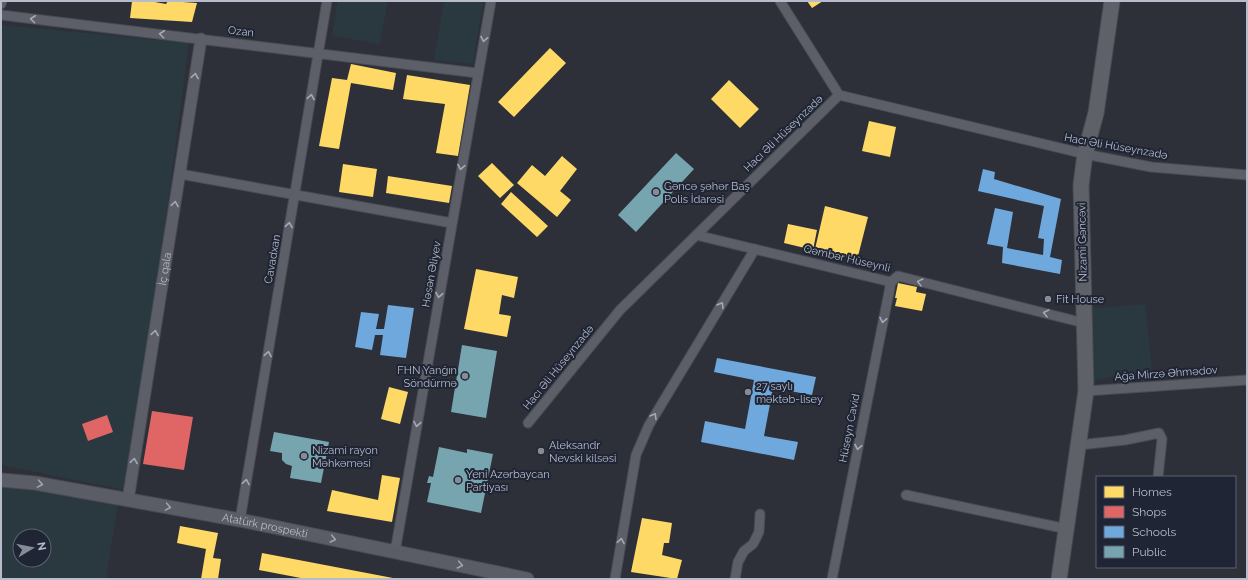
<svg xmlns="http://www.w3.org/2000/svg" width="1248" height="580" viewBox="0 0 1248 580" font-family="Raleway,sans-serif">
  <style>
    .green { fill: #2a393f; fill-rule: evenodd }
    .homes { fill: #ffd966 }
    .shops { fill: #e06666 }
    .schools { fill: #6fa8dc }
    .public { fill: #76a5af }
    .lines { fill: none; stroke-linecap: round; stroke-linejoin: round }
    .minor-casing { stroke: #494b52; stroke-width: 11 }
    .tertiary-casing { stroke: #494b52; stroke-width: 13 }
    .secondary-casing { stroke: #494b52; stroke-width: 15 }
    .primary-casing { stroke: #4a4d56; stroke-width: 17 }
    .minor { stroke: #5d5f68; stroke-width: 9 }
    .tertiary { stroke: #5d5f68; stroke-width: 11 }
    .secondary { stroke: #5b5d66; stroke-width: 13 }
    .primary { stroke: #5f6169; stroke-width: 15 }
    .oneway { stroke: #a5a9b6 }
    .oneway2 { stroke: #a0a4b1 }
    .poi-dot { fill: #878a97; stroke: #1f2534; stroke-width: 1.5 }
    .labels { text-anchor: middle; stroke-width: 4; stroke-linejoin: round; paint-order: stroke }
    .street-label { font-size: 11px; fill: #b7bbca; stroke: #1f2534 }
    .poi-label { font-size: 11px; fill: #b7bbca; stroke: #1f2534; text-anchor: start }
  </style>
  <rect width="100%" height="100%" fill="#2d3039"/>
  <path class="green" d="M338 1H388L380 44 332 36Z
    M444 1H483L473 64 434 60Z
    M1 25 189 43 130 491 1 465Z
    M1145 304 1152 371 1091 380 1087 309Z
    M1 485 118 504 106 579H1ZM20 536H44V560H20Z"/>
  <path class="homes" d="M132 1H149L166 4 168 1 197 3 192 22 130 18Z
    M807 1H823L812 8Z
    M550 48 566 63 514 117 498 102Z
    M351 64 396 73 393 90 351 83 339 149 319 146 332 78 347 80Z
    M407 75 470 85 458 156 436 153 445 104 403 99Z
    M729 80 759 109 740 128 711 99Z
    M869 121 896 127 890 157 862 151Z
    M562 156 577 169 560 191 571 200 557 217 517 183 532 165 545 176Z
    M492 163 514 185 500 198 478 176Z
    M343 164 377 169 373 197 339 192Z
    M388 176 452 186 449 203 386 193Z
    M511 192 548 226 537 237 501 204Z
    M825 206 868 217 857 260 815 249Z
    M788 224 817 230 813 250 784 243Z
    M476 269 518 277 514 298 502 295 499 314 511 316 507 337 464 329Z
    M898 283 917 287 916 292 926 294 922 311 895 306 897 298H895Z
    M389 387 408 392 400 424 381 419Z
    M382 475 400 478 392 522 327 511 332 490 378 500Z
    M642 518 672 523 669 543H664L662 555 682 560 677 579 631 572Z
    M180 526 218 533 213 558 221 559 218 579H201L206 549 177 543Z
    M262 553 393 578V579H306L259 570Z"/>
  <path class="shops" d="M152 411 193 417 184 470 143 464Z
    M107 415 113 432 88 441 82 424Z"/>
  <path class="schools" d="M983 169 995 172 994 179 1061 199 1050 257 1062 260 1060 274 1002 263 1003 247 987 244 995 208 1013 212 1007 248 1043 255 1044 239 1038 238 1044 206 978 191Z
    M388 305 414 308 406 358 380 355 383 335H375L372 350 355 347 361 312 379 314 376 329H384Z
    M717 358 816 377 812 395 773 388 764 436 798 442 794 460 701 442 705 421 745 429 754 380 714 372Z"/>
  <path class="public" d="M676 153 694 169 636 232 618 215Z
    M462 345 497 351 486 418 451 412Z
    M274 432 329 442 321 483 290 478 292 466 286 464 282 460V453L270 451Z
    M439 447 467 453V449L493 454 481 513 427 502 431 483H427L429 476 433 477Z"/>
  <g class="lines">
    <defs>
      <path id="minor" d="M780 1 839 95
        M1 4 2 1
        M1 15 477 73
        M839 95 1085 154 1151 167 1247 175
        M180 174 452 223
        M696 235 891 282 898 276 1084 323
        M1086 391 1247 380
        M528 423 620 310 839 95
        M1079 445 1125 440 1159 433 1162 439 1158 477
        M906 495 1067 529
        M240 520 327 1
        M395 552 491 1
        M615 579 636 455 649 425 755 249
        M735 579 738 562 744 551 753 544 759 532 760 514
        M832 579 891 282"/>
      <g id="tertiary">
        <path id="s1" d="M128 500 201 39"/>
      </g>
      <g id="secondary">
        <path id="s2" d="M1 480 35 483 240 520 527 579"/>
      </g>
      <path id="primary" d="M1059 579 1086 391 1081 185 1085 154 1096 113 1112 1"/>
    </defs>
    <use href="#minor" class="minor-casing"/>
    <use href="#tertiary" class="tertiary-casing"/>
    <use href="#secondary" class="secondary-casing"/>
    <use href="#primary" class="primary-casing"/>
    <use href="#minor" class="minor"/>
    <use href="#tertiary" class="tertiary"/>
    <use href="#secondary" class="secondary"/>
    <use href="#primary" class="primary"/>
  </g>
  <defs><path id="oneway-chevron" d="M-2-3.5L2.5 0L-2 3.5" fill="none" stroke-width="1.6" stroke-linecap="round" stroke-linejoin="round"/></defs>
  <g class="oneway">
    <use href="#oneway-chevron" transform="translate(33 19) rotate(-173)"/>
    <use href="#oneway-chevron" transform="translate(162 34) rotate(-173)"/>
    <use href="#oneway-chevron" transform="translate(484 39) rotate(101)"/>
    <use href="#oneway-chevron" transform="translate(195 76) rotate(-81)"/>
    <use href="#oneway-chevron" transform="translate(311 97) rotate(-80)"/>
    <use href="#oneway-chevron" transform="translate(461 167) rotate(100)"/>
    <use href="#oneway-chevron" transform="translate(175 204) rotate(-81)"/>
    <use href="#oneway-chevron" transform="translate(289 225) rotate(-80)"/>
    <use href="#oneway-chevron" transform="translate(920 282) rotate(-166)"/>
    <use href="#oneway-chevron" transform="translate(439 295) rotate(100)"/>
    <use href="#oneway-chevron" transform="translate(721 305) rotate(-59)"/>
    <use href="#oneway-chevron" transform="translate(1046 313) rotate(-166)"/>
    <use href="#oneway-chevron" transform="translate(883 320) rotate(101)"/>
    <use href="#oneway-chevron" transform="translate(155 333) rotate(-81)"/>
    <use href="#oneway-chevron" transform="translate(268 354) rotate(-80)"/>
    <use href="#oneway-chevron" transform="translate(654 416) rotate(-59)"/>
    <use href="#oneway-chevron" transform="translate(417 424) rotate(100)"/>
    <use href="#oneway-chevron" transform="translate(858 447) rotate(101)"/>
    <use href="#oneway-chevron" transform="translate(134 461) rotate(-81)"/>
    <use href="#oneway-chevron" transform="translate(246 482) rotate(-80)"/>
    <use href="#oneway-chevron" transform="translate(621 541) rotate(-80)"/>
  </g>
  <g class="oneway2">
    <use href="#oneway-chevron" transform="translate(40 484) rotate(10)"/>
    <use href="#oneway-chevron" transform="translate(168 507) rotate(10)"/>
    <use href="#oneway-chevron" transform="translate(333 539) rotate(11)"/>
    <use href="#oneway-chevron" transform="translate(460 565) rotate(12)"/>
  </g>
  <g class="poi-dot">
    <circle cx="656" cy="192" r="4"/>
    <circle cx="1048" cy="299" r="4"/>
    <circle cx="465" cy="376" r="4"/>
    <circle cx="748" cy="392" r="4"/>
    <circle cx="541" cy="451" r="4"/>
    <circle cx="304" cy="456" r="4"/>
    <circle cx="458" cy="480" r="4"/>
  </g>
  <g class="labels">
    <g class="street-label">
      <text transform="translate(241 31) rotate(7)" y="4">Ozan</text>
      <text transform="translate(783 133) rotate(-44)" y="4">Hacı Əli Hüseynzadə</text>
      <text transform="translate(1116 146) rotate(10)" y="4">Hacı Əli Hüseynzadə</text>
      <text transform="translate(1082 242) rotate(-91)" y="4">Nizami Gəncəvi</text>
      <text transform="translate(847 258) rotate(13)" y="4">Qəmbər Hüseynli</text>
      <text transform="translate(272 259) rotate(-80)" y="4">Cavadxan</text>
      <text dy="4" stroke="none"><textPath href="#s1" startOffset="234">İç qala</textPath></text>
      <text transform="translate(431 274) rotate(-80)" y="4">Həsən Əliyev</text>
      <text transform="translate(558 367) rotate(-51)" y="4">Hacı Əli Hüseynzadə</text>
      <text transform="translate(1166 373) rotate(-4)" y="4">Ağa Mirzə Əhmədov</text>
      <text transform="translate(849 428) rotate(-79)" y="4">Hüseyn Cavid</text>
      <text dy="4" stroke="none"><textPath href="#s2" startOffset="268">Atatürk prospekti</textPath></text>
    </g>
    <g class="poi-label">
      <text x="664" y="190">Gəncə şəhər Baş<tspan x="664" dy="13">Polis İdarəsi</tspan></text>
      <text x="1056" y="303">Fit House</text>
      <text x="457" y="374" text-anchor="end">FHN Yanğın<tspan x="457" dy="13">Söndürmə</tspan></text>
      <text x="756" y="390">27 saylı<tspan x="756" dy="13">məktəb-lisey</tspan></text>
      <text x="549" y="449">Aleksandr<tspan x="549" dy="13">Nevski kilsəsi</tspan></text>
      <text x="312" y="454">Nizami rayon<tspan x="312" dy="13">Məhkəməsi</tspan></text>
      <text x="466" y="478">Yeni Azərbaycan<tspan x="466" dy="13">Partiyası</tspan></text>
    </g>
  </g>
  <rect width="1248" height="580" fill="none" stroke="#b7bbca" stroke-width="4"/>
  <rect x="1096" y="476" width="140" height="92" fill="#1f2534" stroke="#5c6170"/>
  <rect x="1104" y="486" width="20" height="12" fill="#ffd966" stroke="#5c6170"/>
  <text x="1132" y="496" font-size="12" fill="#b7bbca">Homes</text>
  <rect x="1104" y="506" width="20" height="12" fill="#e06666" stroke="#5c6170"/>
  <text x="1132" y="516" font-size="12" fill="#b7bbca">Shops</text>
  <rect x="1104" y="526" width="20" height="12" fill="#6fa8dc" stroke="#5c6170"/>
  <text x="1132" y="536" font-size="12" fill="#b7bbca">Schools</text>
  <rect x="1104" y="546" width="20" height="12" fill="#76a5af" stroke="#5c6170"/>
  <text x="1132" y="556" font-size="12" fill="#b7bbca">Public</text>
  <g transform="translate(32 548) rotate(80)"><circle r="19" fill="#1f2534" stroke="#5c6170"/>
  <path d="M0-3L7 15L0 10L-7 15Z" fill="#878a97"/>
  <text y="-6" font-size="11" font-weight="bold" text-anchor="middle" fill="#b7bbca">N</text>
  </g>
</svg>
